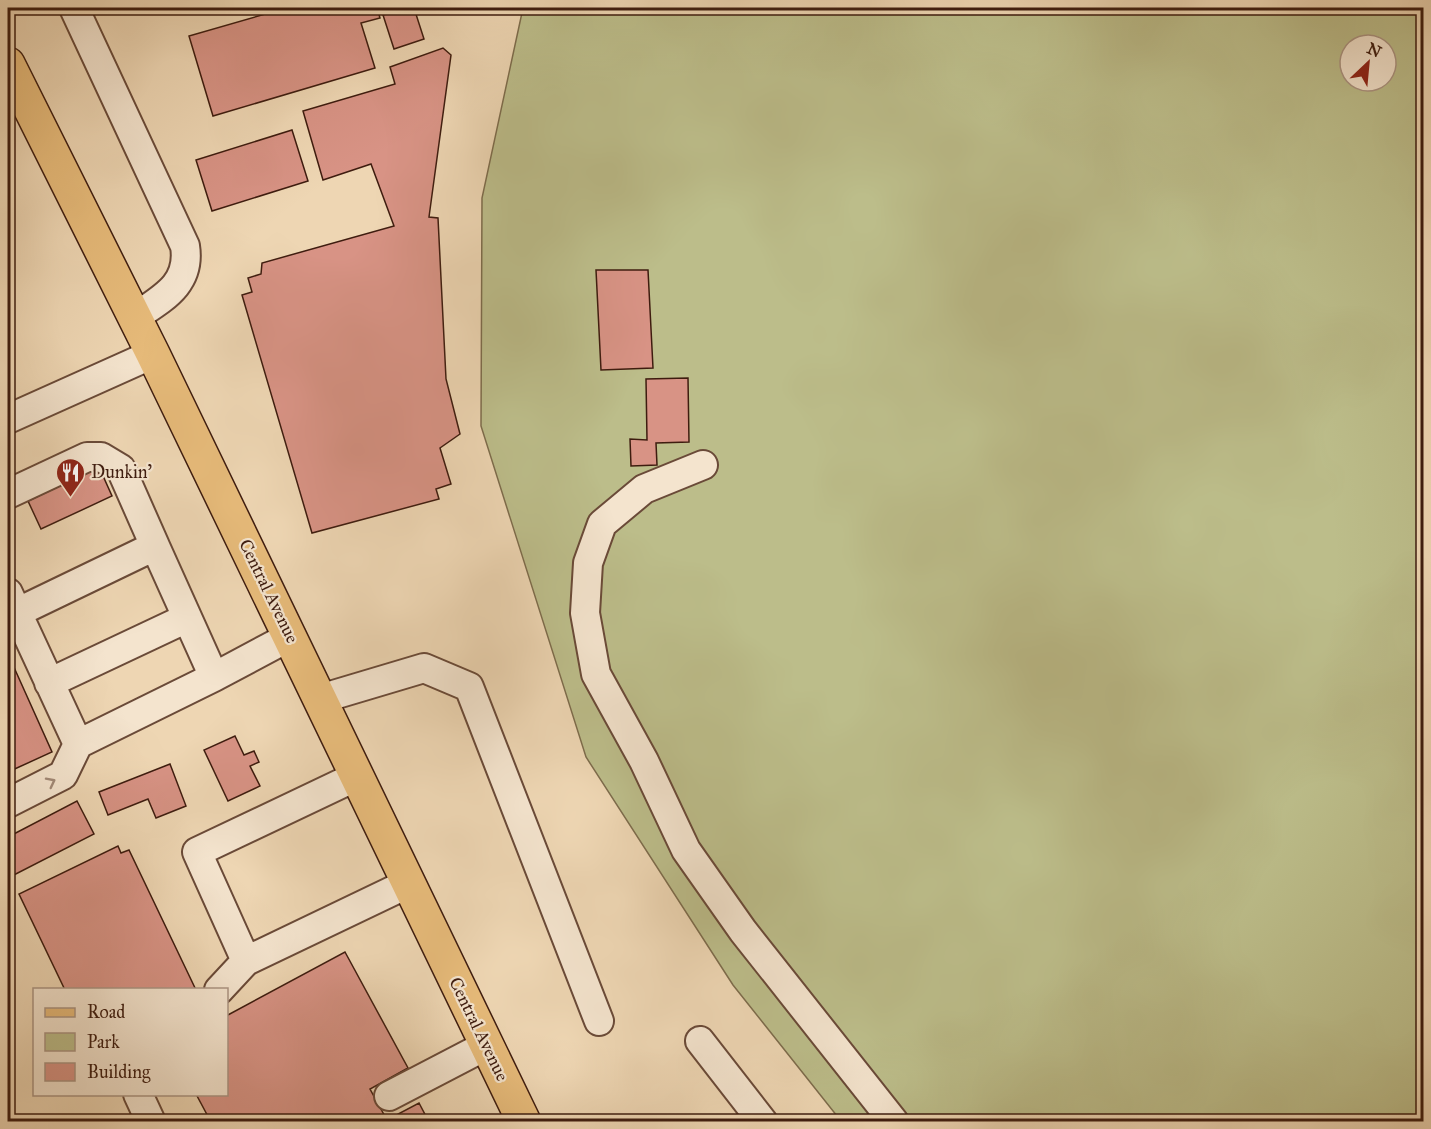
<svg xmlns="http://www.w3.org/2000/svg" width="1431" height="1129" viewBox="0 0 1431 1129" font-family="'IM FELL Great Primer',serif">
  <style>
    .green { fill: #bcbd8a; stroke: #7d6c4c; stroke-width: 1.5; fill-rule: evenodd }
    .building { fill: #d89385; stroke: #3e1c0f; stroke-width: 1.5 }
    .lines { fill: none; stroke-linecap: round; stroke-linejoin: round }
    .minor-casing { stroke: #6a4a38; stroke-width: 32 }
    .major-casing { stroke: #3e1c0f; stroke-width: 36 }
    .minor { stroke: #f4e4ce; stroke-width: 28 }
    .major { stroke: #e7bb7a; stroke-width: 33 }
    .oneway { stroke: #a28a78 }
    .labels { text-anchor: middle; stroke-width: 4.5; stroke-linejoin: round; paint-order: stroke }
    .poi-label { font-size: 18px; fill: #3e1c0f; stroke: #f4e4ce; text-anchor: start }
    .street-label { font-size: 18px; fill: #3e1c0f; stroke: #f4e4ce }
  </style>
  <rect width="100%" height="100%" fill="#eed6b3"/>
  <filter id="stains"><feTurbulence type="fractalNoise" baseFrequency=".00333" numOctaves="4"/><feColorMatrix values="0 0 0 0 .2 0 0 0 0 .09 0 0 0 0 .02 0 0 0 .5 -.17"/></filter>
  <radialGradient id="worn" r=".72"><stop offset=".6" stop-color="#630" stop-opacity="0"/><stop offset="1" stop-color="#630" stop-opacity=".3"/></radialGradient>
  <path class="green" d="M523 8H1423V1121H841L733 985 586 757 481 426 482 198ZM1350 45H1386V81H1350Z"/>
  <path class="building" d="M286 8H377L380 18 361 23 375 68 213 116 189 36Z
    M408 8H414L424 39 394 49 383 15Z
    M443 48 451 55 429 217 438 218 446 379 460 434 440 448 451 484 436 489 439 499 312 533 242 295 252 292 248 278 261 274 262 263 394 226 371 164 323 180 303 111 395 84 390 67Z
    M292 130 308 181 212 211 196 160Z
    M596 270H648L653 368 601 370Z
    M688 378 689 442 656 443 657 465 631 466 630 439 647 440 646 379Z
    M99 467 112 496 41 529 28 501Z
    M8 654 52 752 8 772Z
    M235 736 244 755 254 751 259 762 250 766 260 786 228 801 204 750Z
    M170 764 186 806 156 818 148 799 108 815 99 792Z
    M77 801 94 834 8 878V837Z
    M118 846 121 853 129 850 196 990H65L19 894Z
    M345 952 408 1068 370 1089 387 1120 419 1103 429 1122H211L196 1094H226V1016Z"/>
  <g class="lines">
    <defs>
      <path id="minor" d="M74 8 185 246C191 284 163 298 135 317
        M8 419 153 354
        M703 465 644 489 602 524 588 563 585 613 596 674 644 761 686 850 743 931 894 1122
        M8 494 87 457H101L121 469 155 546
        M8 593 78 744
        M214 677 291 636
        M49 683 187 618
        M320 699 424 668 469 687 599 1021
        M357 776 197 852 246 961 409 883
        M8 803 63 775 78 744 214 677 155 546 16 613
        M219 990 246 961
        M700 1041 763 1122
        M138 1094 151 1122
        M389 1096 487 1045"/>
      <path id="major" d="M8 64 153 354 524 1122"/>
    </defs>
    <use href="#minor" class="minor-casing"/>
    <use href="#major" class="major-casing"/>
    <use href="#minor" class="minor"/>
    <use href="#major" class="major"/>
  </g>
  <defs><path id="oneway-chevron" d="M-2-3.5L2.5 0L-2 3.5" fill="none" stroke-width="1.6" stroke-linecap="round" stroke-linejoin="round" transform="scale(1.5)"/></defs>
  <use class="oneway" href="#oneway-chevron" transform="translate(51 782) rotate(-27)"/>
  <defs>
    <symbol id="restaurant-pin" viewBox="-11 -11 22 30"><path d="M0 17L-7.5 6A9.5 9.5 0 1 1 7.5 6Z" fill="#8f2418" stroke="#f4e4ce"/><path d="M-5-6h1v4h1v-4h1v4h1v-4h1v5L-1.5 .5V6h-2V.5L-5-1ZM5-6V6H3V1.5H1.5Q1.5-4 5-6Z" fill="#fff"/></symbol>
  </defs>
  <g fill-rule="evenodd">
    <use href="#restaurant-pin" x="54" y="456" width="33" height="45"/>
  </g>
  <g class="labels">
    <g class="poi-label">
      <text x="91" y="478">Dunkin'</text>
    </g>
    <g class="street-label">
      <text transform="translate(269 591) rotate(64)" y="6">Central Avenue</text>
      <text transform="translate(479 1029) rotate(64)" y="6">Central Avenue</text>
    </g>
  </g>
  <rect width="1431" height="1129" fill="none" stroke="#eed6b3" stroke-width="30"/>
  <rect x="9" y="9" width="1413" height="1111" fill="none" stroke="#3e1c0f" stroke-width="3"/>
  <rect x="15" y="15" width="1401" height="1099" fill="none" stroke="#3e1c0f" stroke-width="1.5"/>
  <rect x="33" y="988" width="195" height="108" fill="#f4e4ce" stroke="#ab9482" stroke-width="1.5"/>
  <rect x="45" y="1008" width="30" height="9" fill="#e7bb7a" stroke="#ab9482" stroke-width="1.5"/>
  <text x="87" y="1018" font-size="18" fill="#3e1c0f">Road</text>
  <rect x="45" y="1033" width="30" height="18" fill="#bcbd8a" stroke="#ab9482" stroke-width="1.5"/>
  <text x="87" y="1048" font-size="18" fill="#3e1c0f">Park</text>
  <rect x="45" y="1063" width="30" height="18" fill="#d89385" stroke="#ab9482" stroke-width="1.5"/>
  <text x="87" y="1078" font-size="18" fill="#3e1c0f">Building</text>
  <g transform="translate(1368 63) rotate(26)"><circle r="28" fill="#f4e4ce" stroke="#ab9482" stroke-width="1.5"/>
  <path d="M0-4.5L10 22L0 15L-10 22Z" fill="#8f2418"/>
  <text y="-9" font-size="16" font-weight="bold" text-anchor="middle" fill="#3e1c0f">N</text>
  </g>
  <rect width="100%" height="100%" filter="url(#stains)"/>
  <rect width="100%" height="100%" fill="url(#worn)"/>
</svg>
